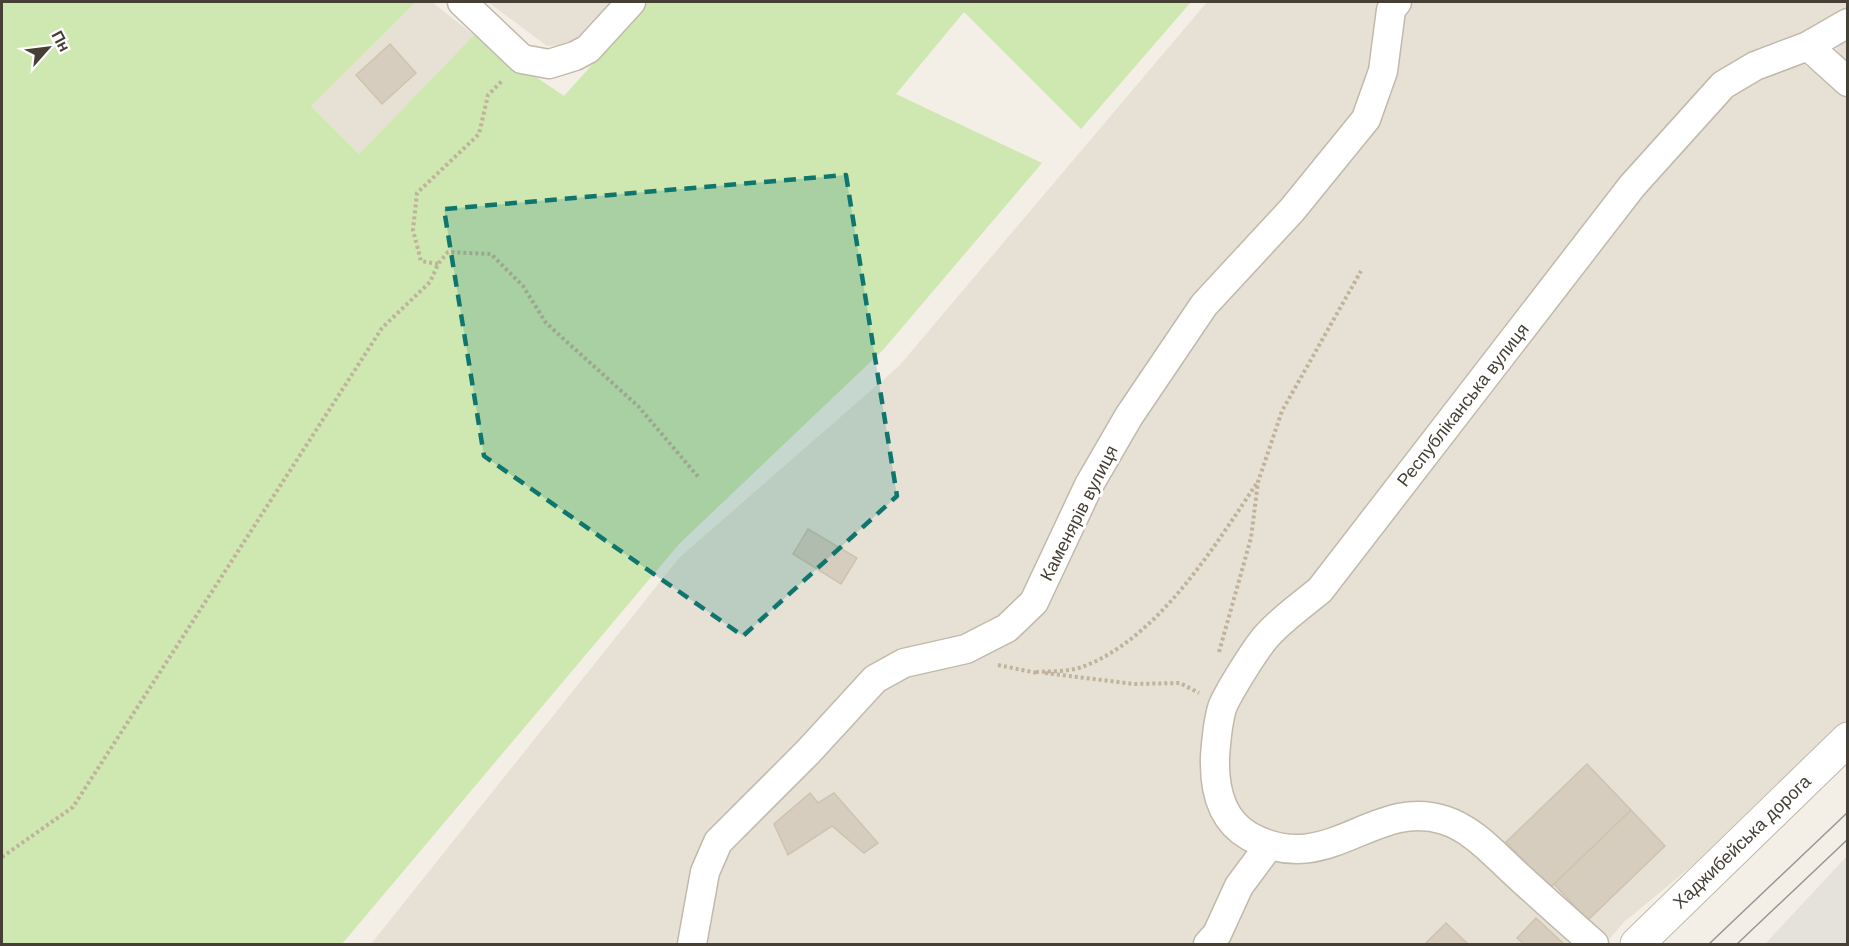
<svg xmlns="http://www.w3.org/2000/svg" width="1849" height="946" viewBox="0 0 1849 946" font-family="'DM Sans',sans-serif">
  <style>
    .residential { fill: #e7e1d5 }
    .industrial { fill: #e5e1db }
    .green { fill: #cfe7b0 }
    .building { fill: #d7cdbf; stroke: #cfc2af; stroke-width: 1.5 }
    .lines { fill: none; stroke-linecap: round; stroke-linejoin: round }
    .minor-casing { stroke: #c1b9ac; stroke-width: 31 }
    .tertiary-casing { stroke: #c1b9ac; stroke-width: 35 }
    .path { stroke: #c0b29b; stroke-width: 4; stroke-dasharray: 3 3; stroke-linecap: butt }
    .minor { stroke: #fff; stroke-width: 28 }
    .tertiary { stroke: #fff; stroke-width: 33 }
    .tram { stroke: #969696; stroke-width: 1.5 }
    .marked { fill: #0f766e; fill-opacity: 0.2; stroke: #0f766e; stroke-width: 4.5; stroke-dasharray: 12 8; stroke-linejoin: round }
    .labels { text-anchor: middle; stroke-width: 6; stroke-linejoin: round; paint-order: stroke }
    .street-label { font-size: 18px; fill: #463f36; stroke: #fff }
  </style>
  <rect width="100%" height="100%" fill="#f3efe6"/>
  <path class="residential" d="M416 2H432L474 35 359 154 311 106Z
    M488 2H621L585 43 547 46Z
    M1207 2H1847L1846 11 1777 44 1847 97V720L1732 833 1624 922 1605 944H371L679 558 899 366Z
    M1847 38V68L1832 53Z"/>
  <path class="industrial" d="M1847 856V944H1765Z"/>
  <path class="green" d="M2 2H416L311 106 359 154 474 35 564 96 648 2H1191L1081 129 964 12 896 94 1042 163 883 350 679 544 342 944H2Z"/>
  <path class="building" d="M390 44 416 73 382 104 356 75Z
    M808 529 857 558 841 584 793 554Z
    M1587 764 1631 810 1550 888 1506 842Z
    M810 793 818 803 834 793 878 843 864 853 832 826 788 855 774 824Z
    M1631 810 1665 846 1588 920 1554 884Z
    M1536 918 1564 944H1524L1517 938Z
    M1446 923 1468 944H1425Z"/>
  <g class="lines">
    <defs>
      <path id="minor" d="M462 2 522 59 549 64 575 56 588 49 631 2
        M1808 46 1848 82
        M692 944 705 872 718 842 808 752 875 679 904 663 966 649 1007 628 1034 602 1089 485 1129 416 1204 305 1292 210 1366 119 1383 71 1391 10 1397 2
        M1208 944 1217 934 1239 886 1268 847
        M1594 944C1568 921 1542 898 1516 874 1495 855 1473 829 1444 820 1373 797 1328 880 1249 836 1221 820 1214 788 1215 757 1216 742 1218 722 1222 708 1227 694 1255 650 1265 638 1280 620 1302 605 1320 590L1632 186 1723 85 1755 66 1808 46 1848 23"/>
      <path id="tertiary" d="M1637 944 1848 739"/>
    </defs>
    <use href="#minor" class="minor-casing"/>
    <use href="#tertiary" class="tertiary-casing"/>
    <path class="path" d="M438 264 421 261 413 230 417 193 479 134 488 95 503 80
      M1219 652 1251 538 1258 482 1282 411 1361 271
      M998 665 1037 673
      M1036 672C1051 671 1068 672 1082 667 1158 639 1214 547 1257 483
      M1045 673 1134 684 1180 683 1199 693
      M2 857 73 807 382 328 430 282 438 264 448 252 491 254 523 286 546 323 638 406 700 479"/>
    <use href="#minor" class="minor"/>
    <use href="#tertiary" class="tertiary"/>
    <path class="tram" d="M1709 944 1848 812
      M1737 944 1848 839"/>
  </g>
  <path class="marked" d="M846 175 897 496 743 636 484 456 444 209Z"/>
  <g class="labels">
    <g class="street-label">
      <text transform="translate(1463 405) rotate(-52)" y="6">Республіканська вулиця</text>
      <text transform="translate(1079 513) rotate(-63)" y="6">Каменярів вулиця</text>
      <text transform="translate(1742 842) rotate(-44)" y="6">Хаджибейська дорога</text>
    </g>
  </g>
  <rect width="1849" height="946" fill="none" stroke="#463f36" stroke-width="6"/>
  <g transform="translate(48 48) rotate(62)" stroke="#ffffff" stroke-width="4.5" paint-order="stroke">
  <path d="M0-4.5L10 22L0 15L-10 22Z" fill="#463f36"/>
  <text y="-9" font-size="16" font-weight="bold" text-anchor="middle" fill="#463f36">Пн</text>
  </g>
</svg>
